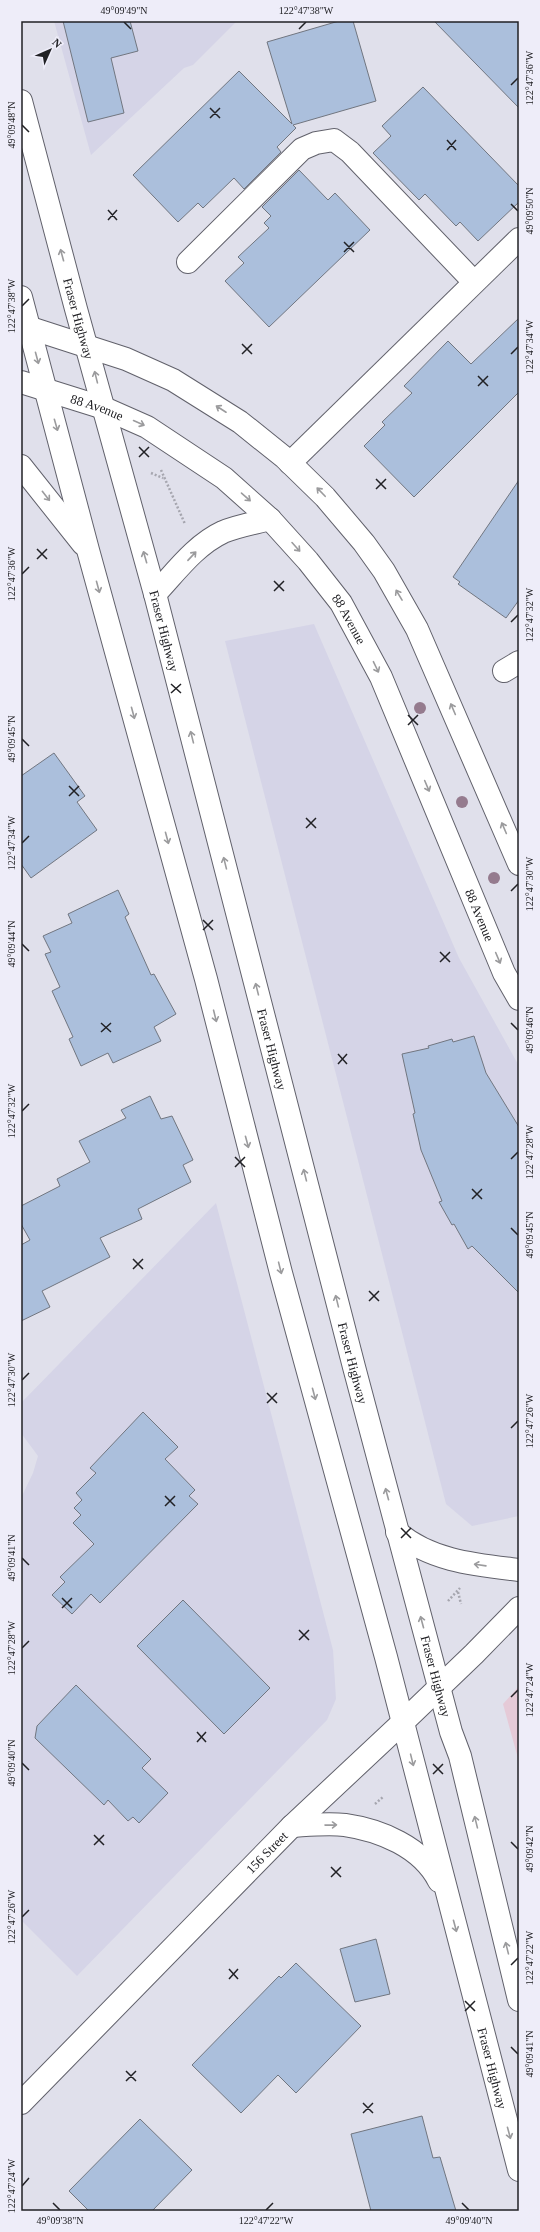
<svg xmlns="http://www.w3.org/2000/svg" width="540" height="2232" viewBox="0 0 540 2232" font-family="Georgia,serif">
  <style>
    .built { fill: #d5d4e7 }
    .green { fill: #e5cad7 }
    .building { fill: #abbfdc; stroke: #717680 }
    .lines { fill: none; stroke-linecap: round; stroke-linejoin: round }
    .minor-casing { stroke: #61616b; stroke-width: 24 }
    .major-casing { stroke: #61616b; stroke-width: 24 }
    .path { stroke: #a6a6af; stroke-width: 2.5; stroke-dasharray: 2 2; stroke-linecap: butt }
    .minor { stroke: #fff; stroke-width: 22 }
    .major { stroke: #fff; stroke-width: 22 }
    .tree { fill: #957b8e }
    .oneway { stroke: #9b9b9d }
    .ticks { fill: none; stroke: #212125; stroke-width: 1.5 }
    .labels { text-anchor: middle; stroke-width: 3; stroke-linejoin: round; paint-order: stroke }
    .street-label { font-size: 13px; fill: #212125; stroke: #eeedf9 }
    .neatline { fill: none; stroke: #212125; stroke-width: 1.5 }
    .ticks-label { font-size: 10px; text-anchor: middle; fill: #212125 }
  </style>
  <rect width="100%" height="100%" fill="#e0e0eb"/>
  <path class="built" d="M54 21H237L193 65 184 68 91 155Z
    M314 624 459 958 519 1066V1516L472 1526 446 1504 225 641Z
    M216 1203 333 1650 336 1699 327 1720 77 1976 21 1920V1498L33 1473 38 1456 21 1433V1403Z"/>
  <path class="green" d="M519 1686V1762L503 1704Z"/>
  <path class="building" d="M63 21H130L138 51 111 58 124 113 88 122Z
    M339 21H353L376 101 293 125 296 128 277 147 281 152 244 189 234 178 203 208 198 203 178 222 133 175 239 71 292 124 267 42Z
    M434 21H519V108Z
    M423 87 519 186V202L478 241 460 222 456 226 425 194 419 200 373 153 391 136 382 126Z
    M299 170 328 200 335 193 370 230 269 327 225 281 244 263 238 257 269 228 264 223 271 216 262 207Z
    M519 318V392L414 497 364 446 385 425 382 422 412 393 404 386 448 341 471 364Z
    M519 480V600L506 618 458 584 460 582 453 577Z
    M54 753 85 796 77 802 97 830 31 878 21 864V776Z
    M118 890 129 914 125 917 151 975 154 974 176 1014 154 1027 161 1041 113 1063 108 1053 81 1066 69 1039 73 1037 52 991 60 987 45 954 51 952 43 936 72 923 68 914Z
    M474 1036 486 1073 519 1127V1293L472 1246 468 1249 454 1224 452 1225 439 1202 442 1201 421 1150 413 1114 415 1113 402 1054 429 1048 428 1046 452 1039 453 1042Z
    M150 1096 161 1119 172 1116 193 1160 183 1165 191 1182 138 1209 142 1219 100 1238 110 1257 42 1291 50 1307 21 1321V1245L30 1240 21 1224V1206L60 1186 57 1179 90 1162 79 1141 126 1118 121 1110Z
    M143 1412 178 1447 165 1459 195 1490 189 1496 198 1504 100 1603 91 1594 72 1614 52 1595 65 1582 60 1577 94 1544 73 1523 81 1515 74 1508 82 1500 76 1493 96 1473 90 1468Z
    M183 1600 270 1688 224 1734 137 1646Z
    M76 1685 151 1759 142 1768 168 1793 139 1823 133 1817 128 1821 108 1800 104 1805 35 1738 37 1726Z
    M376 1939 390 1994 355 2002 340 1949Z
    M296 1963 361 2026 296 2093 278 2075 241 2113 192 2065 279 1976 281 1978Z
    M422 2116 433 2158 440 2157 456 2211H371L351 2134Z
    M140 2119 192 2170 152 2211H89L69 2191Z"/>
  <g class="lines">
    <defs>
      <g id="minor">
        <path d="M188 262 302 149 316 143 334 140 350 152 474 282"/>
        <path d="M290 463 519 239"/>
        <path d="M504 671 519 662"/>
        <path id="s1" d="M21 2103 292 1826 403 1722"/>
      </g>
      <g id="major">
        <path id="s2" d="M21 101 76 309 155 594 354 1367 451 1732 460 1756 519 2000"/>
        <path id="s3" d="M21 297 88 550 206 979 281 1273 386 1657 519 2170"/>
        <path d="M21 325 126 359 173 380 240 422 285 458 325 497 364 543 384 571 417 629 519 864"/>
        <path id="s4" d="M21 382 104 408 147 427 224 478 270 519 308 561 341 603 381 677 504 973 519 999"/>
        <path d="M21 466 83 544"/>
        <path d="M155 594C175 573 195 545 223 532 237 526 255 523 270 519"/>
        <path d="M397 1532C430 1561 477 1565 519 1570"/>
        <path d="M403 1722 474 1654 519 1608"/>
        <path d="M292 1826C309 1825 328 1823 345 1825 380 1830 422 1847 439 1881"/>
      </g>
    </defs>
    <use href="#minor" class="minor-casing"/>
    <use href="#major" class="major-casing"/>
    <path class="path" d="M161 470 185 524
      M151 473 163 478
      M458 1592 461 1604
      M448 1601 460 1588
      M375 1804 383 1797"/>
    <use href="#minor" class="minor"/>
    <use href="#major" class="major"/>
  </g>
  <g class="tree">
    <circle cx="420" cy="708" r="6"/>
    <circle cx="462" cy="802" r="6"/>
    <circle cx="494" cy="878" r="6"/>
  </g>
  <defs><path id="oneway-shaft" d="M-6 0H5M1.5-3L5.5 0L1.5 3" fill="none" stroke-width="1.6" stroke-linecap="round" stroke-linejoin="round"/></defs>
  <g class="oneway">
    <use href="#oneway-shaft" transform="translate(62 255) rotate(-105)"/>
    <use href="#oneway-shaft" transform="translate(37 358) rotate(75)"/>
    <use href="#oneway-shaft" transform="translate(96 377) rotate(-104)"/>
    <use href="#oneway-shaft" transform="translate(221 409) rotate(-147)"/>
    <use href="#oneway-shaft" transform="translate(139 423) rotate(24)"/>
    <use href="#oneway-shaft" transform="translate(56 425) rotate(74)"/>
    <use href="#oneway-shaft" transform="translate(321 492) rotate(-134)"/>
    <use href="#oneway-shaft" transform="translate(46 496) rotate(52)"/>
    <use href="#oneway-shaft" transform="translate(246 497) rotate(41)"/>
    <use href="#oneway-shaft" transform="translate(296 547) rotate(48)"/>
    <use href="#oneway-shaft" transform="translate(192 556) rotate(-47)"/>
    <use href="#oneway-shaft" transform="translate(145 557) rotate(-106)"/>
    <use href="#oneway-shaft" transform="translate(98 587) rotate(75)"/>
    <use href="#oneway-shaft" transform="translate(399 595) rotate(-121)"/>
    <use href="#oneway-shaft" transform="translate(376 667) rotate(64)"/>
    <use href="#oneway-shaft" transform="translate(453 709) rotate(-113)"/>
    <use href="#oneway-shaft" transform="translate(133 713) rotate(75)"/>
    <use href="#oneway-shaft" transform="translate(192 737) rotate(-104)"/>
    <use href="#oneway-shaft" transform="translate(427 786) rotate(67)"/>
    <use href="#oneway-shaft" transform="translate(504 828) rotate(-113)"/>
    <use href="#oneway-shaft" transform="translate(167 838) rotate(75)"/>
    <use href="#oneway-shaft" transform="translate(225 863) rotate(-104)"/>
    <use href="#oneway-shaft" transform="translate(498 958) rotate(67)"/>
    <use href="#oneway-shaft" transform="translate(257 989) rotate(-104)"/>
    <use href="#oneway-shaft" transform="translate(215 1016) rotate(76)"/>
    <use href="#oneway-shaft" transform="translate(247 1142) rotate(75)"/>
    <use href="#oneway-shaft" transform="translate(305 1175) rotate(-104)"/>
    <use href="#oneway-shaft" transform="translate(280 1268) rotate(76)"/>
    <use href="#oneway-shaft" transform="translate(337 1301) rotate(-104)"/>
    <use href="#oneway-shaft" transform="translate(314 1394) rotate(75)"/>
    <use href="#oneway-shaft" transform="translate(387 1494) rotate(-105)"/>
    <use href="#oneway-shaft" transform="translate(480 1565) rotate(-172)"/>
    <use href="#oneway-shaft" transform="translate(422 1622) rotate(-105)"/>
    <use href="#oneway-shaft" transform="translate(412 1760) rotate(76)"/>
    <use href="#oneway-shaft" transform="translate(476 1822) rotate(-104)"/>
    <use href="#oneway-shaft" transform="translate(331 1825) rotate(-1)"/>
    <use href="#oneway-shaft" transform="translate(455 1926) rotate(75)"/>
    <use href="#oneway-shaft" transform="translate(507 1948) rotate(-104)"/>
    <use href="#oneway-shaft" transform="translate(509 2133) rotate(75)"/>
  </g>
  <path class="ticks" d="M124 22 131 29M299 29 306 22M511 85 518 78M210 108 220 118M210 118 220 108M22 125 29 132M447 140 456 150M447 150 456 140M511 204 518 211M108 210 117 220M108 220 117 210M344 242 354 252M344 252 354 242M22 306 29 299M242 344 252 354M242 354 252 344M511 354 518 347M478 376 488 386M478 386 488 376M139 447 149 457M139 457 149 447M376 479 386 489M376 489 386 479M37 549 47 559M37 559 47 549M22 574 29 567M274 581 284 591M274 591 284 581M511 622 518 615M171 684 181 693M171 693 181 684M408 715 418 725M408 725 418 715M22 739 29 746M69 786 79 796M69 796 79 786M306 818 316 828M306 828 316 818M22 843 29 836M511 891 518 884M203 920 213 930M203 930 213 920M22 944 29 951M440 952 450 962M440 962 450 952M101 1023 111 1032M511 1023 518 1030M101 1032 111 1023M338 1054 347 1064M338 1064 347 1054M22 1111 29 1104M235 1157 245 1167M511 1159 518 1152M235 1167 245 1157M472 1189 482 1199M472 1199 482 1189M511 1228 518 1235M133 1259 143 1269M133 1269 143 1259M369 1291 379 1301M369 1301 379 1291M22 1380 29 1373M267 1393 277 1403M267 1403 277 1393M511 1428 518 1421M165 1496 175 1506M165 1506 175 1496M401 1528 411 1538M401 1538 411 1528M22 1558 29 1565M62 1598 72 1608M62 1608 72 1598M299 1630 309 1640M299 1640 309 1630M22 1648 29 1641M511 1697 518 1690M197 1732 206 1742M197 1742 206 1732M22 1763 29 1770M433 1764 443 1774M433 1774 443 1764M94 1835 104 1845M511 1842 518 1849M94 1845 104 1835M331 1867 341 1877M331 1877 341 1867M22 1917 29 1910M511 1965 518 1958M229 1969 238 1979M229 1979 238 1969M465 2001 475 2011M465 2011 475 2001M511 2047 518 2054M126 2071 136 2081M126 2081 136 2071M363 2103 373 2113M363 2113 373 2103M22 2186 29 2178M53 2203 60 2210M462 2203 469 2210M266 2210 273 2203"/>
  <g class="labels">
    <g class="street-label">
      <text dy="5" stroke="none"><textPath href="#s2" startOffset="225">Fraser Highway</textPath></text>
      <text dy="5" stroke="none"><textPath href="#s4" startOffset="80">88 Avenue</textPath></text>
      <text dy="5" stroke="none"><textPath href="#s4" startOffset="416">88 Avenue</textPath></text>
      <text dy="5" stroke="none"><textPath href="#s2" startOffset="549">Fraser Highway</textPath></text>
      <text dy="5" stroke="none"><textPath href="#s4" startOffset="740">88 Avenue</textPath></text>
      <text dy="5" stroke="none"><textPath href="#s2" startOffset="981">Fraser Highway</textPath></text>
      <text dy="5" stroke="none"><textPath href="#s2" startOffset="1305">Fraser Highway</textPath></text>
      <text dy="5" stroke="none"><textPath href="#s2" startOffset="1629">Fraser Highway</textPath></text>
      <text dy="5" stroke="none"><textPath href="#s1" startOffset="351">156 Street</textPath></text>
      <text dy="5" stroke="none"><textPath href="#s3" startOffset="1833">Fraser Highway</textPath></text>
    </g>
  </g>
  <rect width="540" height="2232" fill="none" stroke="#eeedf9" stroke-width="44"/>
  <g transform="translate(50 50) rotate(45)" stroke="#eeedf9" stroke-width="3" paint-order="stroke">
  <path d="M0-3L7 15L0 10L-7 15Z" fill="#212125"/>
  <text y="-6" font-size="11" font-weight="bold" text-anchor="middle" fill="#212125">N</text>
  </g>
  <rect x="22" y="22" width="496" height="2188" class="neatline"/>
  <g class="ticks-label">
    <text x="124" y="14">49°09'49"N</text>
    <text x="306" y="14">122°47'38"W</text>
    <text transform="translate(529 78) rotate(-90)" y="4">122°47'36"W</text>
    <text transform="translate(11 125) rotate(-90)" y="4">49°09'48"N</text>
    <text transform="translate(529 211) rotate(-90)" y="4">49°09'50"N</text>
    <text transform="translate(11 306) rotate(-90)" y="4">122°47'38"W</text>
    <text transform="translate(529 347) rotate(-90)" y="4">122°47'34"W</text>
    <text transform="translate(11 574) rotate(-90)" y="4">122°47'36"W</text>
    <text transform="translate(529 615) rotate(-90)" y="4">122°47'32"W</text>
    <text transform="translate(11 739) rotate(-90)" y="4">49°09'45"N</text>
    <text transform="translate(11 843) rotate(-90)" y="4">122°47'34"W</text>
    <text transform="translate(529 884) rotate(-90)" y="4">122°47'30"W</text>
    <text transform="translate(11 944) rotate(-90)" y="4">49°09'44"N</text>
    <text transform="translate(529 1030) rotate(-90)" y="4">49°09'46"N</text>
    <text transform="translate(11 1111) rotate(-90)" y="4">122°47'32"W</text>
    <text transform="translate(529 1152) rotate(-90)" y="4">122°47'28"W</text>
    <text transform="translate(529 1235) rotate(-90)" y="4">49°09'45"N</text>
    <text transform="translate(11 1380) rotate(-90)" y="4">122°47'30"W</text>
    <text transform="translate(529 1421) rotate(-90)" y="4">122°47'26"W</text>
    <text transform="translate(11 1558) rotate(-90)" y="4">49°09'41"N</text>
    <text transform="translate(11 1648) rotate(-90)" y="4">122°47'28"W</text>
    <text transform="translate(529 1690) rotate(-90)" y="4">122°47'24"W</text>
    <text transform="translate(11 1763) rotate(-90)" y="4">49°09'40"N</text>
    <text transform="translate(529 1849) rotate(-90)" y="4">49°09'42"N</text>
    <text transform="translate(11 1917) rotate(-90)" y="4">122°47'26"W</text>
    <text transform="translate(529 1958) rotate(-90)" y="4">122°47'22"W</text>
    <text transform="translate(529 2054) rotate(-90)" y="4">49°09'41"N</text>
    <text transform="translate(11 2186) rotate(-90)" y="4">122°47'24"W</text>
    <text x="60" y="2224">49°09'38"N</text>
    <text x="266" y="2224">122°47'22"W</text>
    <text x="469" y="2224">49°09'40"N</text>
  </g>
</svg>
